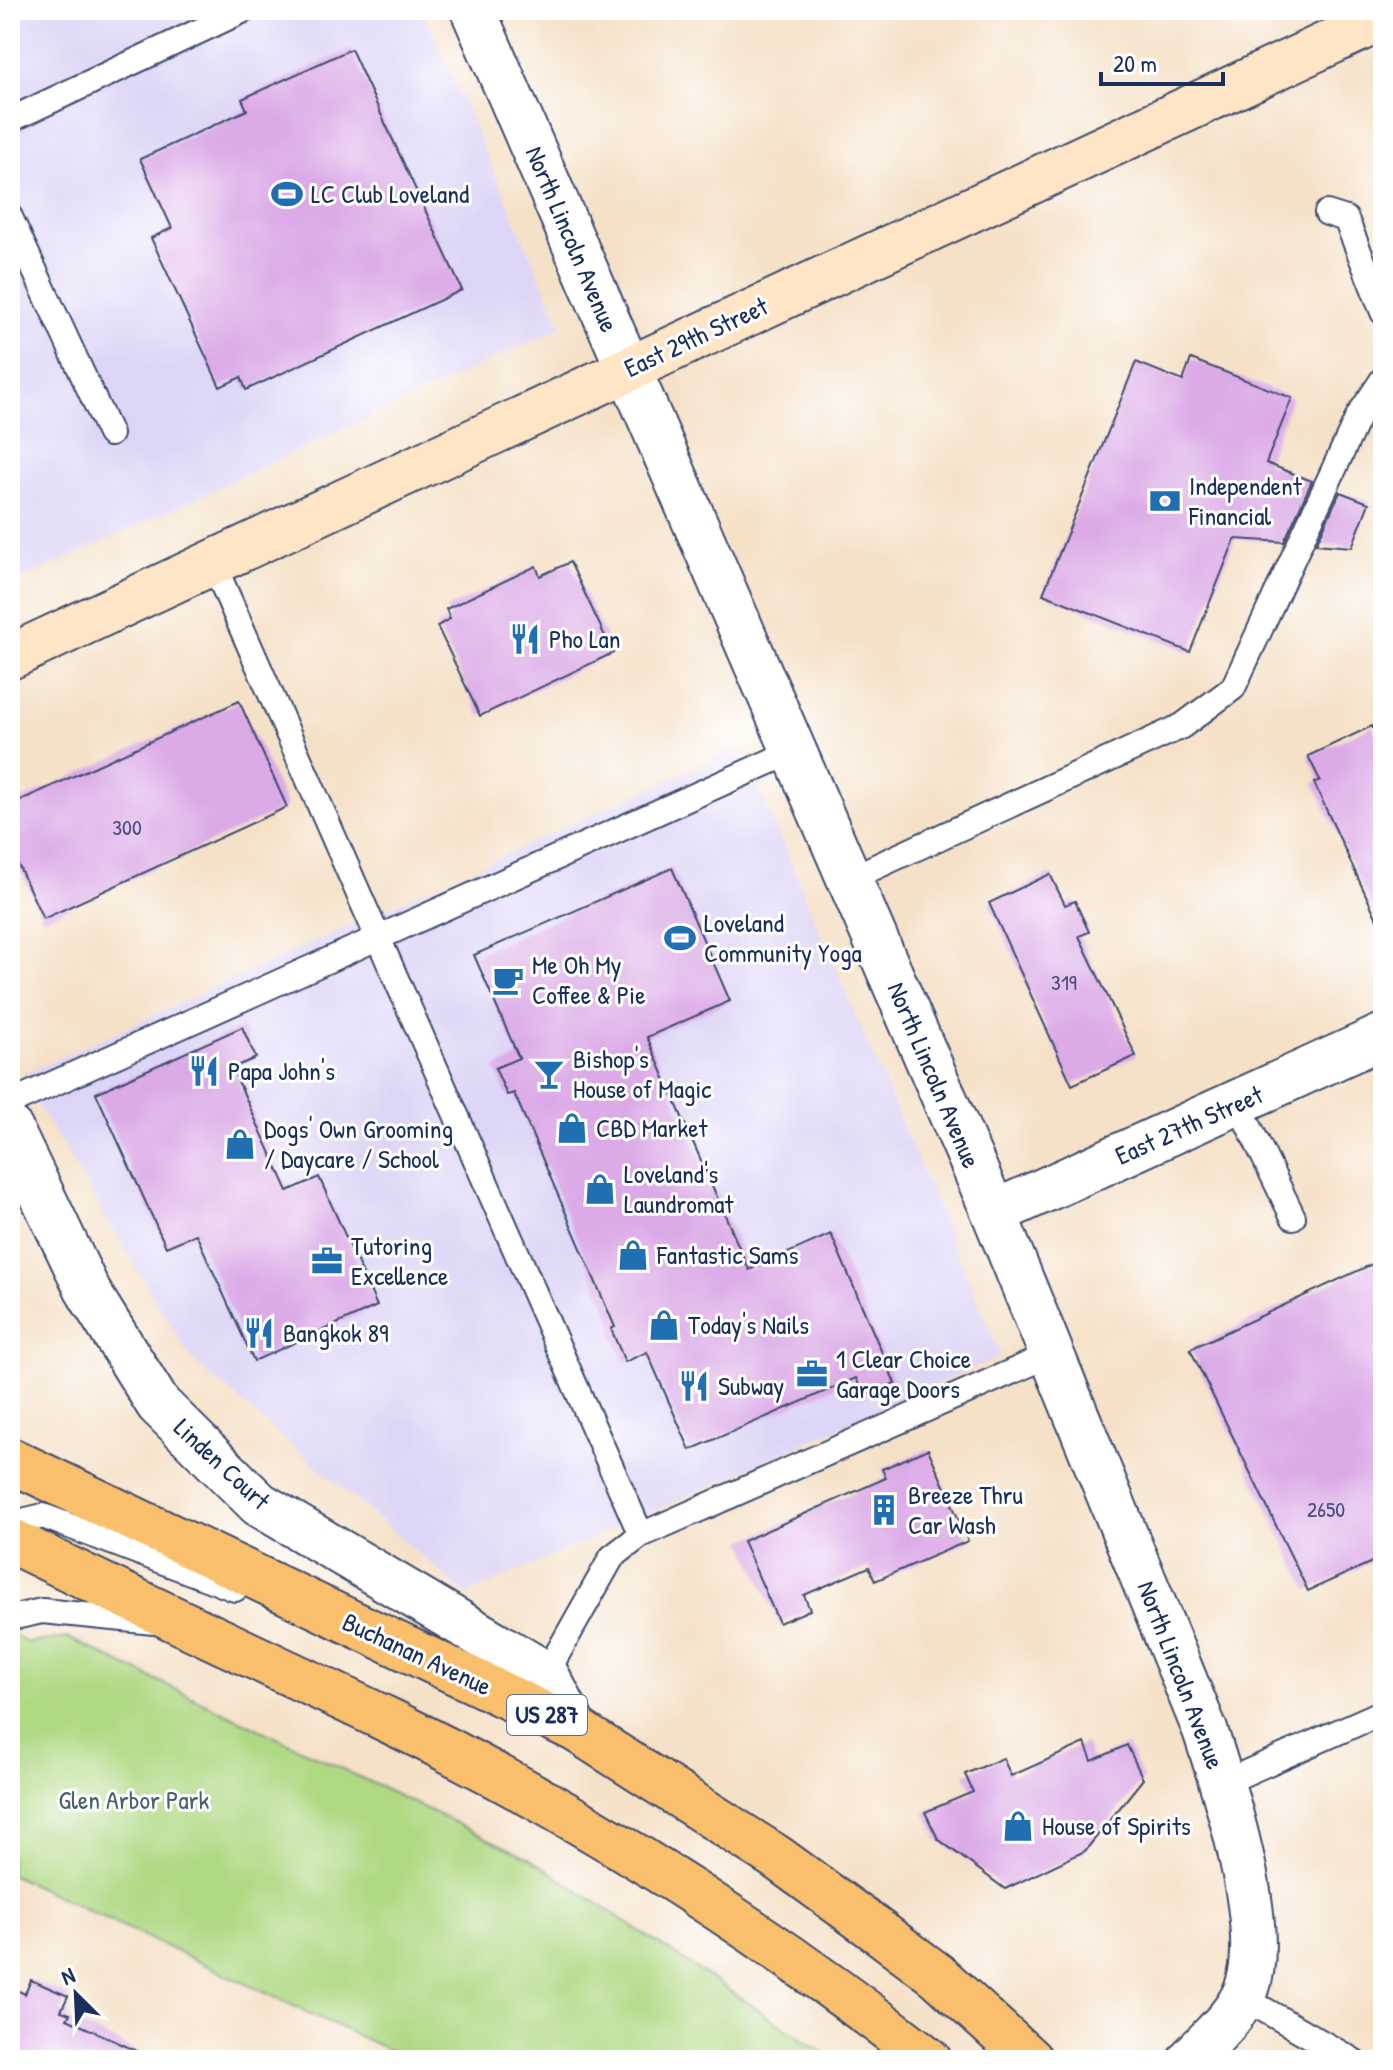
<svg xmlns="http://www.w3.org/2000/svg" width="1393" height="2070" viewBox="0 0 1393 2070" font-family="'Patrick Hand',sans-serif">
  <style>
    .built { fill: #ddd5f6 }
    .green { fill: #b0d984; stroke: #668471; stroke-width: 2 }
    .building { fill: #dbaae7 }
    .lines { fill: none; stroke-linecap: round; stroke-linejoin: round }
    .service-casing { stroke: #3c4a6e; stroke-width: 28 }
    .minor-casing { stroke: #3c4a6e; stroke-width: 48 }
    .tertiary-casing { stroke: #3c4a6e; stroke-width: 48 }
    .secondary-casing { stroke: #3c4a6e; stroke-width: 48 }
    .trunk-casing { stroke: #3c4a6e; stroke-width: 48 }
    .service { stroke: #fff; stroke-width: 24 }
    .minor { stroke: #fff; stroke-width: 44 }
    .tertiary { stroke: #fff; stroke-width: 44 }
    .secondary { stroke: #fde5c5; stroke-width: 44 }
    .trunk { stroke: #f9bf6d; stroke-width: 44 }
    .labels { text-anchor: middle; stroke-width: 6; stroke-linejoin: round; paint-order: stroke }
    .number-label { font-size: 22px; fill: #4b4e80 }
    .shield { fill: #fff; stroke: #5f6d8e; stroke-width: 2 }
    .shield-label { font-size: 24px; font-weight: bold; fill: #1b2f5e }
    .poi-label { font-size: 26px; fill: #1b2f5e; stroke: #fff; text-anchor: start }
    .street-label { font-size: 26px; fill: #1b2f5e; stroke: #fff }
    .park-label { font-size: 26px; fill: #486269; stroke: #fff }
  </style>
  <rect width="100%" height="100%" fill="#fff"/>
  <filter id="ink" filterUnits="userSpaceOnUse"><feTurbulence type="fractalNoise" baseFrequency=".0125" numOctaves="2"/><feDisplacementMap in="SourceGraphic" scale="16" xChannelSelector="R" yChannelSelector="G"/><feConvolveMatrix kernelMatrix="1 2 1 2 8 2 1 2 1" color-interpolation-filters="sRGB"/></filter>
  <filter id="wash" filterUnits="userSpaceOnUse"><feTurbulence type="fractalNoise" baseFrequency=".006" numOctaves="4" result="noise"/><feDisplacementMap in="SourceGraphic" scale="32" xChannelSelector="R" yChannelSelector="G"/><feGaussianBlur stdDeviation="1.8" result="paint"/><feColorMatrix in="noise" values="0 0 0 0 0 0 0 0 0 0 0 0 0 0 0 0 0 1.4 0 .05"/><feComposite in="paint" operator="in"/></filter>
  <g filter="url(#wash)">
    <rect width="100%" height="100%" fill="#f5e1c7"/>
    <path class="built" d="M10 10H423L562 327 10 585Z
      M741 747 1001 1356 466 1594 192 1360 20 1076Z"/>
    <path class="green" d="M14 1634 26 1643 68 1638 529 1858 834 2060H410L10 1874V1635Z"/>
    <g id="blocks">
      <path class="building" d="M351 49 462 290 246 390 241 377 220 387 151 238 172 228 140 159 247 110 242 99Z
        M1191 359 1292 398 1266 463 1312 481 1284 542 1235 539 1190 652 1043 594 1136 362 1183 381Z
        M1340 492 1369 503 1352 547 1316 544Z
        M570 562 613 653 480 716 437 626 450 619 446 609 536 566 540 576Z
        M239 701 287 807 43 919 10 847V805Z
        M1372 726 1383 748V932L1314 783 1320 780 1308 756Z
        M672 868 730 1001 647 1037 749 1270 831 1234 895 1383 864 1396 856 1378 690 1450 647 1352 625 1362 611 1329 615 1327 514 1093 507 1095 495 1068 519 1058 474 955Z
        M1050 874 1065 905 1075 901 1089 932 1079 936 1136 1056 1072 1085 989 903Z
        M242 1027 256 1058 232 1068 288 1191 319 1177 377 1306 254 1361 196 1234 166 1247 96 1093Z
        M1383 1259V1557L1308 1591 1190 1349Z
        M928 1449 968 1541 875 1581 869 1567 804 1595 810 1610 779 1623 743 1541 886 1478 882 1469Z
        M1085 1743 1092 1761 1127 1745 1143 1779 1085 1851 1005 1889 938 1839 925 1812 973 1792 965 1774 1003 1758 1011 1776Z
        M31 1980 68 1996 61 2011 70 2014 67 2019 156 2060H10V1987L25 1994Z"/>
    </g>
  </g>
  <g filter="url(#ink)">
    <use href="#blocks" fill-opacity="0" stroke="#3c4a6e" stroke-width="2"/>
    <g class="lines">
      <defs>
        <path id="service" d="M10 120 244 10
          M1327 213 1346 219 1383 312
          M10 217 110 434
          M213 563 641 1535
          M849 879 1182 726 1233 688 1359 415 1383 379
          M10 1103 794 751
          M1238 1103 1293 1217
          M10 1524 43 1516 235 1589
          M10 1618 42 1611 154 1622
          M546 1674 612 1557 641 1535 1052 1354
          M1223 1783 1383 1712
          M1242 1997 1352 2060"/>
        <path id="minor" d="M10 1128 89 1293 158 1404 259 1504 546 1674 575 1729
          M994 1213 1383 1036"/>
        <path id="tertiary" d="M473 10 994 1213 1205 1730C1225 1791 1269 1927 1247 1988 1237 2016 1210 2038 1190 2060"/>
        <path id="secondary" d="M10 657 1383 18"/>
        <path id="trunk" d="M10 1460 575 1729 776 1857 871 1926 937 1975 1030 2060
          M10 1540C137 1603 265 1661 392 1722 583 1815 762 1930 929 2060"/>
      </defs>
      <use href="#service" class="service-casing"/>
      <use href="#minor" class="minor-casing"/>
      <use href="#tertiary" class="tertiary-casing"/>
      <use href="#secondary" class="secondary-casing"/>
      <use href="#trunk" class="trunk-casing"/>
      <use href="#service" class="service"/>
      <use href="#minor" class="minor"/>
      <use href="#tertiary" class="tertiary"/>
      <use href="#secondary" class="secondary"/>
      <use href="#trunk" class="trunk"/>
    </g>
  </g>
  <defs>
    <symbol id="stadium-bare" viewBox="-9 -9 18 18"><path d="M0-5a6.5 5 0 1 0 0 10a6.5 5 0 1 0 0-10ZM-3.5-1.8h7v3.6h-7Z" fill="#1f6fb2" stroke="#fff" stroke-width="2.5" paint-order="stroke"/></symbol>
    <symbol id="bank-bare" viewBox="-9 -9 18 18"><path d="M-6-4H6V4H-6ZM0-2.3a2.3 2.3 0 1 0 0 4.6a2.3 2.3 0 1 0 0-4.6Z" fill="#1f6fb2" stroke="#fff" stroke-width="2.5" paint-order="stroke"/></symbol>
    <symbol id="restaurant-bare" viewBox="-9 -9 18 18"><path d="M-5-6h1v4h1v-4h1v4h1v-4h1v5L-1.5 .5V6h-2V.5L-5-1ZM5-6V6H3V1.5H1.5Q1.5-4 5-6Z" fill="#1f6fb2" stroke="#fff" stroke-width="2.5" paint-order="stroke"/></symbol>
    <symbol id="cafe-bare" viewBox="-9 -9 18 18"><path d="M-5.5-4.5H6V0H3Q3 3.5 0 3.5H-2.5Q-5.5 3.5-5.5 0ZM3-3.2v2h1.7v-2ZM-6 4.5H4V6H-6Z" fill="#1f6fb2" stroke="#fff" stroke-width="2.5" paint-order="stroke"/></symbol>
    <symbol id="bar-bare" viewBox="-9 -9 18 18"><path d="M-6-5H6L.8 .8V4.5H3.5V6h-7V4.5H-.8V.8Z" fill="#1f6fb2" stroke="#fff" stroke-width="2.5" paint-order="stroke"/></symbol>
    <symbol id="shop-bare" viewBox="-9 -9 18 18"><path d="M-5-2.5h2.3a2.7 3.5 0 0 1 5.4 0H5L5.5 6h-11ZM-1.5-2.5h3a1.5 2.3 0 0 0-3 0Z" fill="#1f6fb2" stroke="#fff" stroke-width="2.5" paint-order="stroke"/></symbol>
    <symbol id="office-bare" viewBox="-9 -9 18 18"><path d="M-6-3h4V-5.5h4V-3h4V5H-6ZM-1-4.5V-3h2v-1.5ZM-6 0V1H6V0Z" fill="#1f6fb2" stroke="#fff" stroke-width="2.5" paint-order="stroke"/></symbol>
    <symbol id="building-bare" viewBox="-9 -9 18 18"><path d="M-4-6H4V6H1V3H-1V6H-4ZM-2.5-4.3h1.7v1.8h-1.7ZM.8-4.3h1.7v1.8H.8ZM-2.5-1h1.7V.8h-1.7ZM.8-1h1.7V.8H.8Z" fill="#1f6fb2" stroke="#fff" stroke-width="2.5" paint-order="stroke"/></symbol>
  </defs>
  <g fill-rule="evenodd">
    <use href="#stadium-bare" x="265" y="172" width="44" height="44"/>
    <use href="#bank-bare" x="1143" y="479" width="44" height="44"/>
    <use href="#restaurant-bare" x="503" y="617" width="44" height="44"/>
    <use href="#stadium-bare" x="658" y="916" width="44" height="44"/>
    <use href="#cafe-bare" x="486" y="958" width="44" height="44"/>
    <use href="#restaurant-bare" x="182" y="1049" width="44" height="44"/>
    <use href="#bar-bare" x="527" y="1052" width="44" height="44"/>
    <use href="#shop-bare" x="550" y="1106" width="44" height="44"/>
    <use href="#shop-bare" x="218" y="1122" width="44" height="44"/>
    <use href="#shop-bare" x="578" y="1167" width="44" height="44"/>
    <use href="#shop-bare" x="611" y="1233" width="44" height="44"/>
    <use href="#office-bare" x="305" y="1239" width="44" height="44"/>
    <use href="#shop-bare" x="642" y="1303" width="44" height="44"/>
    <use href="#restaurant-bare" x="237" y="1311" width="44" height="44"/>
    <use href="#office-bare" x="790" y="1352" width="44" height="44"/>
    <use href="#restaurant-bare" x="672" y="1364" width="44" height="44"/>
    <use href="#building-bare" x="862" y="1488" width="44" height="44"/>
    <use href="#shop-bare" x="996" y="1804" width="44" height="44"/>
  </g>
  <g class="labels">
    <g class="number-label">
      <text x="127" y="835">300</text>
      <text x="1064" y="990">319</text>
      <text x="1326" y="1517">2650</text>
    </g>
    <rect class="shield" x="507" y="1695" width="80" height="40" rx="6"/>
    <g class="shield-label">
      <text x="547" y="1723">US 287</text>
    </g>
    <g class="poi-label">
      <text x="311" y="203">LC Club Loveland</text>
      <text x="1189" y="495">Independent<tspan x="1189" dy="30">Financial</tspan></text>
      <text x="549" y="648">Pho Lan</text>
      <text x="704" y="932">Loveland<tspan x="704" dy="30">Community Yoga</tspan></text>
      <text x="532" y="974">Me Oh My<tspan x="532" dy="30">Coffee &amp; Pie</tspan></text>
      <text x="573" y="1068">Bishop's<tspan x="573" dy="30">House of Magic</tspan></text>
      <text x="228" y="1080">Papa John's</text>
      <text x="596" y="1137">CBD Market</text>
      <text x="264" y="1138">Dogs' Own Grooming<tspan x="264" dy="30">/ Daycare / School</tspan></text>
      <text x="624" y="1183">Loveland's<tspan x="624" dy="30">Laundromat</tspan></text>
      <text x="351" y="1255">Tutoring<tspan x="351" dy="30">Excellence</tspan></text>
      <text x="657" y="1264">Fantastic Sams</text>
      <text x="688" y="1334">Today's Nails</text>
      <text x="283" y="1342">Bangkok 89</text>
      <text x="836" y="1368">1 Clear Choice<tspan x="836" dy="30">Garage Doors</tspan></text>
      <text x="718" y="1395">Subway</text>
      <text x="908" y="1504">Breeze Thru<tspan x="908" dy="30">Car Wash</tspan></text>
      <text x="1042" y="1835">House of Spirits</text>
    </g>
    <g class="street-label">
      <text transform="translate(572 239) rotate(67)" y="9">North Lincoln Avenue</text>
      <text transform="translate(696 337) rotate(-25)" y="9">East 29th Street</text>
      <text transform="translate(934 1075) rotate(67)" y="9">North Lincoln Avenue</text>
      <text transform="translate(1189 1125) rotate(-24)" y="9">East 27th Street</text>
      <text transform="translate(222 1464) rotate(43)" y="9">Linden Court</text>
      <text transform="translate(417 1654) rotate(25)" y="9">Buchanan Avenue</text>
      <text transform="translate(1181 1675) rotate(69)" y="9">North Lincoln Avenue</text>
    </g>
    <g class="park-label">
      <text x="134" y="1809">Glen Arbor Park</text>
    </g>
  </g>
  <rect width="1393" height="2070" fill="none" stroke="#fff" stroke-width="40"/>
  <g transform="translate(76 1994) rotate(336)" stroke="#ffffff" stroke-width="6" paint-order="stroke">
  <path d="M0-6L14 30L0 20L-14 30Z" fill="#1b2f5e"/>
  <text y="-12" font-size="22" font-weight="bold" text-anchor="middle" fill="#1b2f5e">N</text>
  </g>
  <path d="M1101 72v12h122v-12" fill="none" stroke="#1b2f5e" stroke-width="4"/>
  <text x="1113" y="72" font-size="24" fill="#1b2f5e" stroke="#ffffff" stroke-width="6" paint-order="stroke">20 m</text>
</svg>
